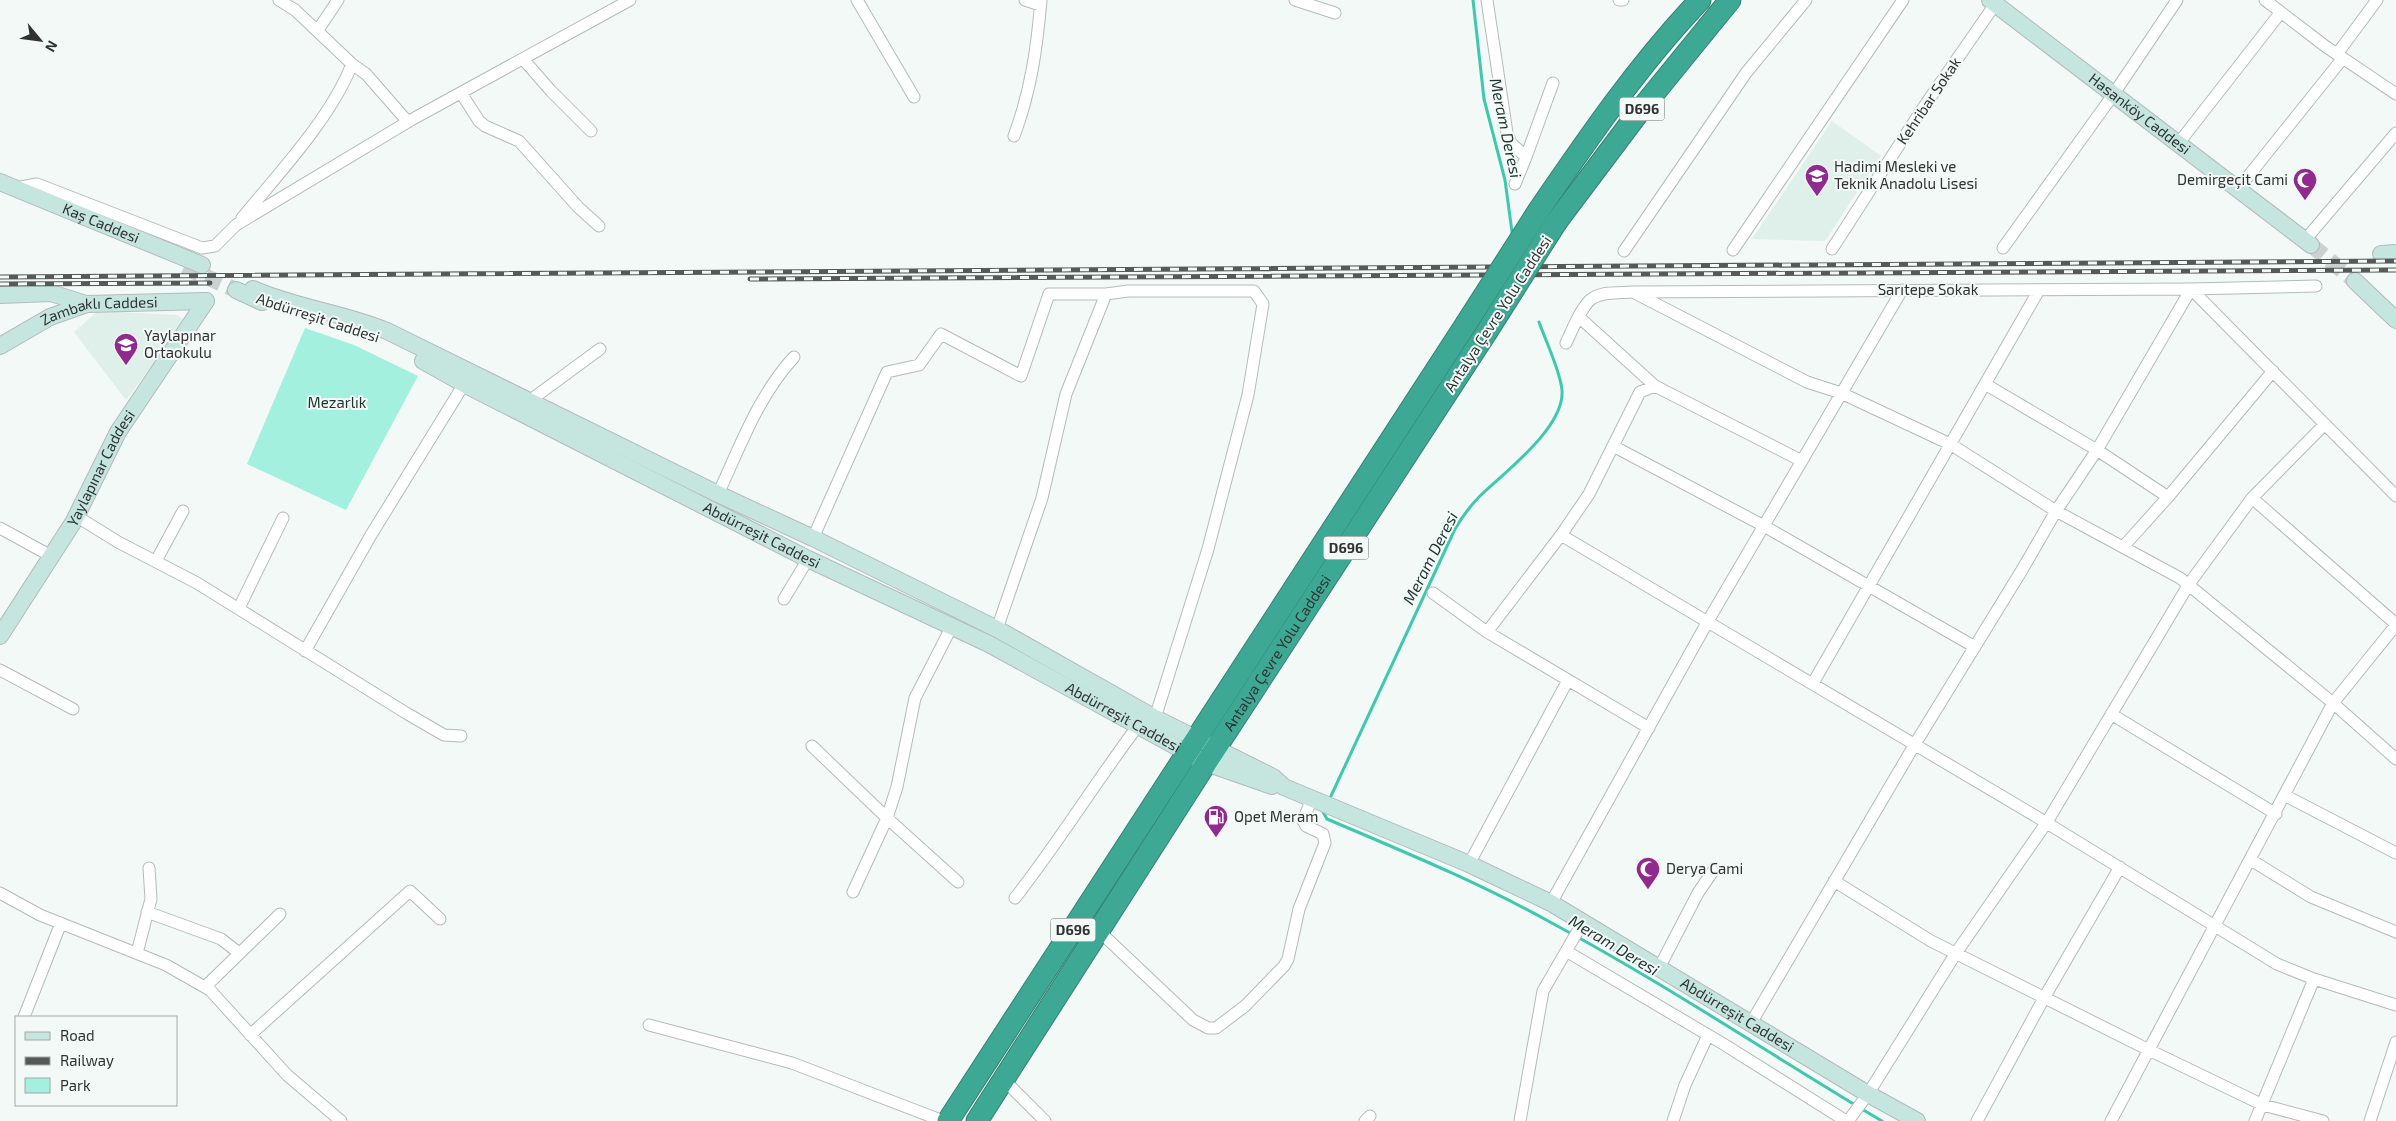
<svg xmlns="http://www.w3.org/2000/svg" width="2396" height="1121" viewBox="0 0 2396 1121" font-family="'Exo 2',sans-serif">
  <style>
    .built { fill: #dfefea }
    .green { fill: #a2f0dd }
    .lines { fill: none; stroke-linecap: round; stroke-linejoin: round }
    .stream { stroke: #40c8ae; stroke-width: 3 }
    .secondary-tunnel { stroke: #cbd1d0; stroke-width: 16; stroke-dasharray: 16 8; stroke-linecap: butt }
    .street-casing { stroke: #b4bbb9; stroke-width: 13 }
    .secondary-casing { stroke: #b4bbb9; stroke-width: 18 }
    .highway-casing { stroke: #388072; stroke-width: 23 }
    .street { stroke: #fff; stroke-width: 11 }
    .secondary { stroke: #c5e5df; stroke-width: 16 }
    .highway { stroke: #3da994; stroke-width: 21 }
    .rail-casing { stroke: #555958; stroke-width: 5 }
    .rail { stroke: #f2f9f7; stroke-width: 3; stroke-dasharray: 9; stroke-linecap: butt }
    .highway-bridge-casing { stroke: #388072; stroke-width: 23; stroke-linecap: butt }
    .highway-bridge { stroke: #3da994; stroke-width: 21 }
    .labels { text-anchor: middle; stroke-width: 4; stroke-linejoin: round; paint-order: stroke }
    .shield { fill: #f2f9f7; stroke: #6a6e6d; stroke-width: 1 }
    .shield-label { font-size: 14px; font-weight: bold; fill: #303332 }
    .street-label { font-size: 15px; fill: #303332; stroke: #f2f9f7 }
    .poi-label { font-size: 15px; fill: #303332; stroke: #f2f9f7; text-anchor: start }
    .park-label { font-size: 15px; fill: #1e352f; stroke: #f2f9f7 }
    .water-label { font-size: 16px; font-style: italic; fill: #1e342f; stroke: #f2f9f7 }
  </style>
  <rect width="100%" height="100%" fill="#f2f9f7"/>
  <path class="built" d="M1832 121 1881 156 1825 241 1752 239Z
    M98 311 177 315 186 321 126 400 74 332Z"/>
  <path class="green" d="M305 328 354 345 418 376 346 510 247 464Z"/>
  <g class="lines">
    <path class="stream" d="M1473 0 1484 99 1505 180 1512 232
      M1331 796 1455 529C1462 517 1470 506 1480 496 1505 472 1565 427 1562 390 1560 370 1546 342 1539 322
      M1323 812 1327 819C1402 851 1478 882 1550 922 1664 983 1771 1055 1882 1121"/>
    <path class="secondary-tunnel" d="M2311 245 2355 281
      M184 267 236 290"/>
    <defs>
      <path id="street" d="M857 0 914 97
        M1025 0 1040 5
        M1295 0 1335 13
        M1487 0 1507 133 1511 143 1526 157 1553 83
        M1619 0H1623
        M2265 0 2325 46 2396 94
        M318 30 338 0
        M2337 54 2377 0
        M523 59 551 91 591 131
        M352 64 366 74 408 122
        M461 93 479 121 485 126 519 141 578 207 599 226
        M1014 136C1031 91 1037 47 1041 0
        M2178 144 2281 12
        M1515 184 1526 157
        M16 188 37 184 202 248 215 246 236 225 411 120 630 0
        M2238 189 2343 58
        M242 218C279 173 331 118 352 64L295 10 279 0
        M2305 240 2396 133
        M2003 248 2113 95 2177 0
        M1832 249 1921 111 1998 0
        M1733 250 1903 0
        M1624 251 1746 73 1806 0
        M1633 292 1807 382 1841 393 1950 444 2056 511 2180 578 2333 703 2396 759
        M1579 317 1655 386
        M1566 343C1572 331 1582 304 1593 298 1604 291 1621 293 1633 292L2191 289 2316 286
        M1985 384 2097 450 2168 497
        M528 402 600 349
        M1613 446 1764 526 1975 647
        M718 494C740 447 758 396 794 357
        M2252 498 2396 624
        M76 516 118 542 197 583 406 713 444 735 461 736
        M0 528 51 556
        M1561 535 2037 817 2277 964 2314 979 2396 1005
        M813 538 887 372 919 365 941 334 1021 376 1049 294H1106
        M2123 547 2168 497 2273 371
        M156 561 183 511
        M1433 593 1487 632 1649 728
        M784 599 808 559
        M239 608 283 518
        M952 626 915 698 897 787 887 818 958 882
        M997 629 1042 498 1066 394 1106 294 1128 291H1254L1263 304 1248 395 1208 549 1155 718
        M1487 632 1561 535 1589 494 1640 392 1655 386 1802 461
        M305 651 371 535 464 384
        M0 670 73 709
        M1813 683 2039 290
        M2111 714 2276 814
        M812 746 887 818 853 892
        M2286 796 2396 853
        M2251 860 2311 897 2396 932
        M1469 864 1568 680
        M1834 881 1931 941 2149 1050 2263 1105 2323 1121
        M0 893 40 915 166 965 210 990 287 1075 341 1121
        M1015 898C1058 843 1095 783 1137 727
        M1551 903 1708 621 1902 290
        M147 912 221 939 239 953
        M1099 931 1193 1020 1208 1028H1216L1245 1006 1284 966 1288 959 1299 909 1325 843 1323 834 1306 826 1303 821 1312 798
        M1566 951 1725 1045 1846 1121
        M137 953 151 899 149 868
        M1659 968 1698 893 1713 871
        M205 987 280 914
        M24 1017 61 923
        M1751 1023 1915 744 2022 570 2056 511 2097 450 2191 289 2396 496
        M649 1025 792 1063 943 1121
        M250 1035 410 891 440 919
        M1003 1079 1045 1121
        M1365 1121 1370 1116
        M1520 1121 1543 991 1583 922
        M1673 1121 1685 1085 1708 1035
        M1848 1121 1868 1094 1956 953 2047 822 2189 584 2252 498 2324 425
        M1977 1121 2044 998 2120 867
        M2111 1121 2333 703 2396 625
        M2255 1121 2314 979
        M2370 1121 2396 1042"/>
      <g id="secondary">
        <path id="s1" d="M1990 0 2311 245"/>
        <path id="s2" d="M0 182 202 265"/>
        <path d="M2381 254 2396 253"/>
        <path d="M2355 281 2396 320"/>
        <path id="s3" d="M253 289C296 308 344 313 387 331L718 494 813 538 997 629 1155 718 1273 777 1284 787 1469 864 1551 903 1868 1094 1917 1121"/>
        <path d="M236 290 262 302"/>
        <path d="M0 295 51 293 86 304"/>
        <path id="s4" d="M0 346 50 317 87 304 206 301"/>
        <path id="s5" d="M423 361 464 384 808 559 989 644 1206 763 1272 786"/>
        <path id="s6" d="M0 636 74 521 118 432 206 301"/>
      </g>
      <g id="highway">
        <path d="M1539 210C1589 137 1639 64 1700 0"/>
        <path d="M1557 221 1642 108 1730 0"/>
        <path d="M948 1121 1466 324"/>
        <path id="s7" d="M977 1121 1206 763 1486 333"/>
      </g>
    </defs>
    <use href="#street" class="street-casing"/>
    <use href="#secondary" class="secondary-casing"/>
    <use href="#highway" class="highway-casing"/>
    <use href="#street" class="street"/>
    <use href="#secondary" class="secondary"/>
    <use href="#highway" class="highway"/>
    <defs>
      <path id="rail" d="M0 277 2396 261
        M750 279 2396 270
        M0 284 210 283"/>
    </defs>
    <use href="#rail" class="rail-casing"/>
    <use href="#rail" class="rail"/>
    <defs>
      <path id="highway-bridge" d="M1466 324 1539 210
        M1486 333 1557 221"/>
    </defs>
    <use href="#highway-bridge" class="highway-bridge-casing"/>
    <use href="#highway-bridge" class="highway-bridge"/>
  </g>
  <defs>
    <symbol id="school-pin" viewBox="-11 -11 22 30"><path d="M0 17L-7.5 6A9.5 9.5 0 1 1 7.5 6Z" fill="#912a8f" stroke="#f2f9f7"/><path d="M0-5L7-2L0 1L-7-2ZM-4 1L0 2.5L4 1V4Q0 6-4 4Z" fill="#fff"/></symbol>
    <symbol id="mosque-pin" viewBox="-11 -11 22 30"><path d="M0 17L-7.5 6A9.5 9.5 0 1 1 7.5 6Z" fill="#912a8f" stroke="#f2f9f7"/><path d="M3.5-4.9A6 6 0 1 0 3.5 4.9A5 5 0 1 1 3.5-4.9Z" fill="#fff"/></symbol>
    <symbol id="fuel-pin" viewBox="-11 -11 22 30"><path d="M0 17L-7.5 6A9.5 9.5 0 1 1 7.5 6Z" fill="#912a8f" stroke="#f2f9f7"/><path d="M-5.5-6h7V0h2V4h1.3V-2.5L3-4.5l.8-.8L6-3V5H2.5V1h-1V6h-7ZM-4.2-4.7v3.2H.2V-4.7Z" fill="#fff"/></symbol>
  </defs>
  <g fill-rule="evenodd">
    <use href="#school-pin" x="1803" y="162" width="28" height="38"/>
    <use href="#mosque-pin" x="2291" y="166" width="28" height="38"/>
    <use href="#school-pin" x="112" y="331" width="28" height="38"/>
    <use href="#fuel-pin" x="1202" y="803" width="28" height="38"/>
    <use href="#mosque-pin" x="1634" y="855" width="28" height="38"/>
  </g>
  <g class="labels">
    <g class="shield">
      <rect x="1619.5" y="97.5" width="45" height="23" rx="4"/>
      <rect x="1323.5" y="536.5" width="45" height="23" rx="4"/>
      <rect x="1050.5" y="918.5" width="45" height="23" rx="4"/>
    </g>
    <g class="shield-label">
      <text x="1642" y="114">D696</text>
      <text x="1346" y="553">D696</text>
      <text x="1073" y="935">D696</text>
    </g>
    <g class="street-label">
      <text transform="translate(1929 101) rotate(-56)" y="5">Kehribar Sokak</text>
      <text dy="5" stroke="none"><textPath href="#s1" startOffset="188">Hasanköy Caddesi</textPath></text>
      <text dy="5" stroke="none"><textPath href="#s2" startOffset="109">Kaş Caddesi</textPath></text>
      <text x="1928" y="295">Sarıtepe Sokak</text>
      <text dy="5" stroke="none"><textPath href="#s4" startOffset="108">Zambaklı Caddesi</textPath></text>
      <text transform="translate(1498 314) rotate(-57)" y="5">Antalya Çevre Yolu Caddesi</text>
      <text transform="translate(318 318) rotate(18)" y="5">Abdürreşit Caddesi</text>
      <text dy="5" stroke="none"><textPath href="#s6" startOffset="196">Yaylapınar Caddesi</textPath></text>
      <text dy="5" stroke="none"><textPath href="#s5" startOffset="381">Abdürreşit Caddesi</textPath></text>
      <text dy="5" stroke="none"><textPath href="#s7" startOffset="556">Antalya Çevre Yolu Caddesi</textPath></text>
      <text dy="5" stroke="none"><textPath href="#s5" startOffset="786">Abdürreşit Caddesi</textPath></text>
      <text dy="5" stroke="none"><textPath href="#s3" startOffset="1656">Abdürreşit Caddesi</textPath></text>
    </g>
    <g class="poi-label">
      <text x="1834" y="172">Hadimi Mesleki ve<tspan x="1834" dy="17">Teknik Anadolu Lisesi</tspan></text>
      <text x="2288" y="185" text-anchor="end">Demirgeçit Cami</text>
      <text x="144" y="341">Yaylapınar<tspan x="144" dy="17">Ortaokulu</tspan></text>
      <text x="1234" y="822">Opet Meram</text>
      <text x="1666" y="874">Derya Cami</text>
    </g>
    <g class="park-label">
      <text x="337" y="408">Mezarlık</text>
    </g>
    <g class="water-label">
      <text transform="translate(1506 128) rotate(78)" y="6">Meram Deresi</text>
      <text transform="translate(1430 558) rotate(-63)" y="6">Meram Deresi</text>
      <text transform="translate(1614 945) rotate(31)" y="6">Meram Deresi</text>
    </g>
  </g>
  <rect x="15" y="1016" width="162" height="90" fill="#f2f9f7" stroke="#a4aaa8"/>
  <rect x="25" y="1032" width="25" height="8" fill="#c5e5df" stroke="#a4aaa8"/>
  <text x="60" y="1041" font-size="15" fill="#303332">Road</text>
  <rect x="25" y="1057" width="25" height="8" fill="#555958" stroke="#a4aaa8"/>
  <text x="60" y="1066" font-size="15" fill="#303332">Railway</text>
  <rect x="25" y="1078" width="25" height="15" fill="#a2f0dd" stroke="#a4aaa8"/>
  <text x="60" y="1091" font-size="15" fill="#303332">Park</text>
  <g transform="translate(40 40) rotate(119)" stroke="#f2f9f7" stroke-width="4" paint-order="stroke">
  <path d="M0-4L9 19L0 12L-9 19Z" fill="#303332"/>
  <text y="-8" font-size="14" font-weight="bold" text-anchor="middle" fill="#303332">N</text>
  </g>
</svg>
